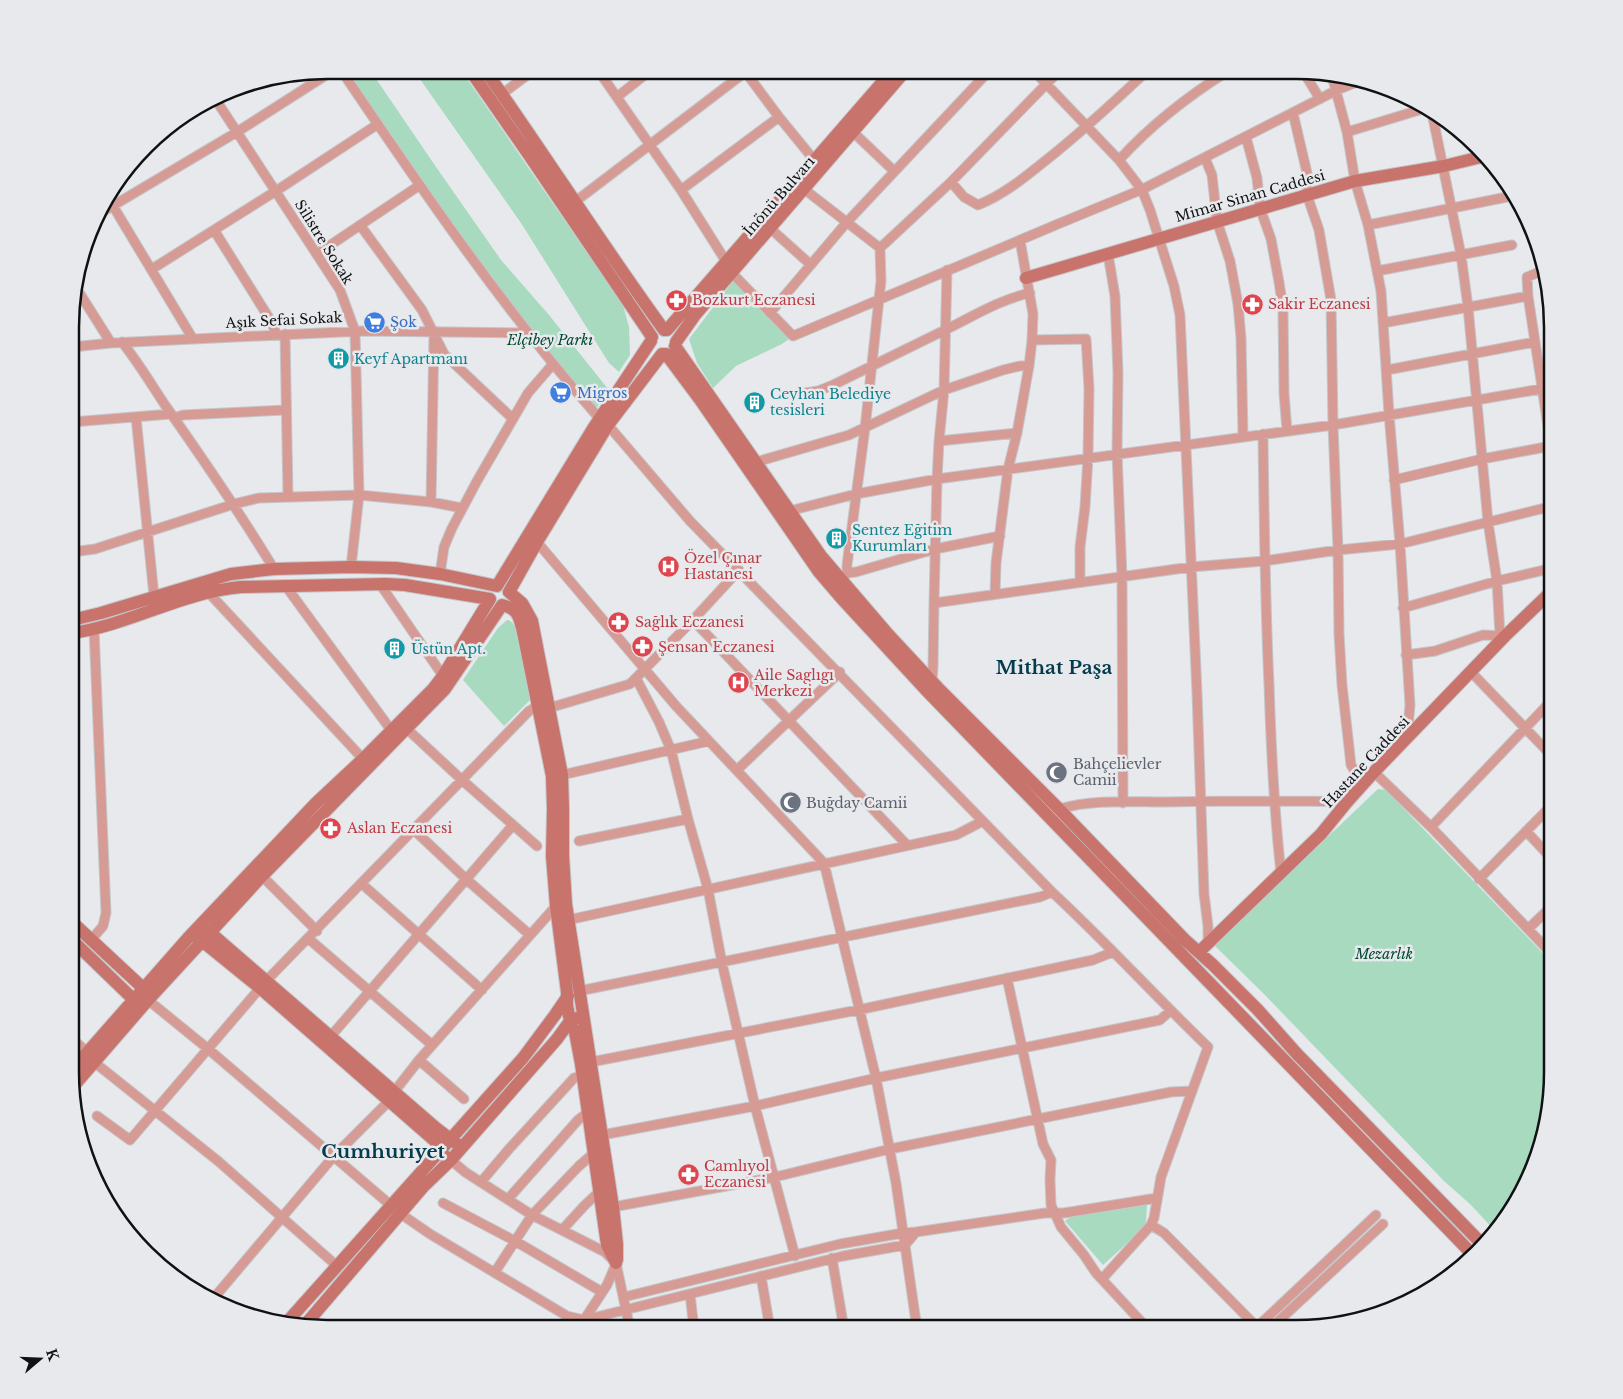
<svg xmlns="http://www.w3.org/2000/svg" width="1623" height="1399" viewBox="0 0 1623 1399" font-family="'Libre Baskerville',serif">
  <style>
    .green { fill: #a8dac0 }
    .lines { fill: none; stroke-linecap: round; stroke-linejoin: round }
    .street-casing { stroke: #c5c6c9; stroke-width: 11 }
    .secondary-casing { stroke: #c5c6c9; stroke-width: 14 }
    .street { stroke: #d69b95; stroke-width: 9 }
    .secondary { stroke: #c8736b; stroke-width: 12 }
    .labels { text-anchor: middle; stroke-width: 5; stroke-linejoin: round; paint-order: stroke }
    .street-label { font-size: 14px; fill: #101112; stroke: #e7e9ec }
    .health-label { font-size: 14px; fill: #be3a42; stroke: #e7e9ec; text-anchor: start }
    .shop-label { font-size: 14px; fill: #366cbe; stroke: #e7e9ec; text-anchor: start }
    .park-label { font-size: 14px; font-style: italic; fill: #034930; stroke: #e7e9ec }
    .culture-label { font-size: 14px; fill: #0d838f; stroke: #e7e9ec; text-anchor: start }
    .worship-label { font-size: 14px; fill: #5b616d; stroke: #e7e9ec; text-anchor: start }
    .district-label { font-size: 19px; font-weight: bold; fill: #033c4c; stroke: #e7e9ec }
    .rim { fill: none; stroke: #101112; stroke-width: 2.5 }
  </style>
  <rect width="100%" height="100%" fill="#e7e9ec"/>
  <path class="green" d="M341 70H370L434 164 501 260 549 315 608 389 596 409 539 349Z
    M418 70H461L623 305 629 327 630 355 619 372 609 363 521 223 415 72Z
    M733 281 749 292 793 336 782 344 736 366 713 388 697 363 689 339Z
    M507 620C514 621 515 628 517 634L530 700 504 726 463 680 498 628Z
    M1378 789 1386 790 1553 964V1072L1533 1171 1494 1230 1471 1205 1444 1181 1264 994 1214 945Z
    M1147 1205 1146 1221 1144 1228 1103 1265 1065 1221 1070 1217Z"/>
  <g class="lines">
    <defs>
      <path id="street" d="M341 70C422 190 504 310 599 418
        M598 70 681 190 727 263
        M744 70 779 117 815 161
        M1033 70 1119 160 1142 190 1150 210 1174 286 1180 315 1197 693 1204 894 1208 926V944
        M1303 71 1320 99
        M1332 76 1347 132 1355 181 1368 225 1381 291 1389 414 1400 544 1410 705 1407 739
        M502 94 534 70
        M617 97 651 70
        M216 100 340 290 355 331 359 495 351 567
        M1293 113 1307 173V195L1319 230 1331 300 1333 425 1338 550 1339 634 1342 685 1351 765 1363 785
        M1432 113 1461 255 1468 307 1488 522 1497 581 1500 636
        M853 132 894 171
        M1347 132 1426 108
        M1246 137 1257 178 1260 208 1271 239 1279 282 1283 309 1284 393 1287 431
        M1205 158 1212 175 1217 221 1230 261 1238 304 1241 338 1243 436
        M1119 160C1151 125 1188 96 1228 71
        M951 182 964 197 978 205C1003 195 1024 178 1045 161 1082 132 1114 102 1148 70
        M804 189 880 248 881 281 879 299 865 428 847 565V573L841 581
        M681 190 779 117
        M107 196 193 339
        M576 201 748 70
        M99 214 237 132 334 70
        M360 225 422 310 444 354 513 419
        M1368 225 1507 197
        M771 229 811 265
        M214 230 269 318 277 335
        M880 248 951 182 1060 70
        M317 254 420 185
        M1108 254 1115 296 1118 373 1117 453 1122 577 1123 803
        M152 269 276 191 378 124
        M1377 271 1512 245
        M1542 271 1527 277 1528 296 1553 459
        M732 273 793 336 1058 224 1143 189 1337 90 1357 82
        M75 286 111 343
        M770 313 847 222 990 70
        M1383 323 1528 296
        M285 334 288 496
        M1032 340 1086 339 1089 388 1088 457 1085 507 1080 547V582
        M122 342C138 362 151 384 165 405 203 459 240 513 274 569
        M72 347 111 343 362 331 528 333
        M1387 370 1535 342
        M805 393 818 391 833 385C870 367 906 349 943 331 972 317 998 300 1030 293
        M136 417 154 596
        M174 418 183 415 286 410
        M72 422 171 414
        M608 425 690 521 1052 892C1106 942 1155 996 1208 1047L1161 1177 1154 1218 1151 1225 1102 1279
        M1263 434C1264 517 1265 601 1269 684 1271 747 1274 810 1281 873
        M939 441 1017 433
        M756 462 849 435 944 390 1003 370 1020 366H1029
        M1394 480 1482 459 1551 446
        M431 502 434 334
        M789 511 856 494 937 479 1333 425 1552 387
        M537 542 676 706 824 863 876 1078 896 1183 917 1329
        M72 552 95 549 234 504 259 498 359 495 431 502 462 508
        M847 573 856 572 935 549 1000 536
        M440 574 444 547 452 528 477 481 528 393 553 364
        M380 584 443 676
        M285 585 391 730
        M209 593 363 759
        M995 594 996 563 1008 469 1017 433 1029 366 1032 340 1033 314 1020 240
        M934 603 1191 567 1264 561 1338 550 1400 544 1553 506
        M1403 608 1497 581 1553 568
        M693 620 907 845
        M1406 655 1435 651 1483 635 1505 636
        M1471 672 1553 757
        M636 678 659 722 671 750 688 819 708 889 722 963 755 1106 795 1256
        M932 681 933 667 934 603 937 479 939 441 944 390 947 270
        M549 708 630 684 693 620 739 570
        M406 728 462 780 537 846
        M737 770 840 672
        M1374 772 1431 827 1548 950 1553 949
        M562 775 709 741
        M1059 809C1092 799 1130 802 1165 802 1225 801 1286 800 1347 802
        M1431 827 1553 699
        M414 830 466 879 530 935
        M1526 831 1553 860
        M579 841 688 819
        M262 876 317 931
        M1479 879 1553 804
        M362 884 482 990
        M568 920 956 835 983 821
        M1528 929 1553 905
        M309 939 432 1045
        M91 940 103 926 106 913 94 629
        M1007 978 1043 1144 1051 1160 1050 1179 1051 1205 1061 1227 1084 1255 1096 1273 1148 1329
        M266 981 529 711 538 706
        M579 991 1040 897 1052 892
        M148 1000 207 1048 401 1214 430 1234 567 1316 584 1320 843 1256 905 1245 916 1232
        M331 1036 513 825
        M71 1038 87 1052
        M419 1060 464 1099
        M94 1062 218 1161 337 1266
        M591 1062 858 1010 1093 960 1113 952
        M394 1092 419 1060 556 906
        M97 1116 130 1140 260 988
        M602 1135 755 1106 876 1078 1160 1020 1170 1011
        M451 1160 465 1172 532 1215 605 1252 616 1263 630 1329
        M481 1182 509 1149 574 1078 583 1075
        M508 1199 578 1120 588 1112
        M443 1203 515 1241 602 1292
        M613 1207 775 1177 890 1149 1171 1092 1191 1091
        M1151 1225 1164 1233 1258 1328
        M562 1230 584 1206 600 1191
        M832 1258 844 1329
        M495 1272 532 1215 579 1166 594 1153
        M761 1276 770 1329
        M690 1294 694 1329
        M624 1297 840 1244 903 1233 916 1232 1045 1213H1064L1157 1198
        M213 1299 333 1157 389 1101
        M1256 1328 1376 1215
        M1271 1328 1383 1224
        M545 1329 584 1320 607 1285 616 1264"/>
      <path id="secondary" d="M470 70 529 155 652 337
        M485 70C546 156 602 245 664 330
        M1026 278 1355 181 1444 166 1485 156
        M667 330 893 70
        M676 342 695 315 906 70
        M675 346 821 556 887 633 940 690 1059 809 1185 940 1213 965 1258 1010 1297 1054 1483 1245
        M666 354 701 401 819 572 843 600 926 690 1474 1256
        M72 620 101 613 231 574 274 569 351 567 396 568 440 574 497 586 594 427 651 341
        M71 921 143 988
        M205 928 436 1128 457 1144
        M196 936 260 988 435 1141 440 1152 445 1156
        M71 939 133 999
        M1199 952 1321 834 1347 802 1374 772 1505 636 1553 590
        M71 1071 188 938 316 803 363 759 433 689 443 676 490 599 405 585 386 584 241 587C183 592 129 625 72 633
        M71 1089 148 1000 262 876 445 689 502 605C519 609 519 617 523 632L552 776 553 809 552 856 556 906 567 992V1005L570 1021 575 1032 581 1064 607 1245 616 1263
        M617 1260V1244L613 1207 566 904 563 856V809L562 775 532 621 522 603 509 592 537 542 608 425 662 354
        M288 1321 523 1058 555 1015 568 996
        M305 1325 423 1187 451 1160 557 1039 570 1021 577 1018"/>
    </defs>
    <use href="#street" class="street-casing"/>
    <use href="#secondary" class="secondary-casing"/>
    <use href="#street" class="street"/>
    <use href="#secondary" class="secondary"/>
  </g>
  <defs>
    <symbol id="pharmacy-disc" viewBox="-11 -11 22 22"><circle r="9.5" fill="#e0444e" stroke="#e7e9ec"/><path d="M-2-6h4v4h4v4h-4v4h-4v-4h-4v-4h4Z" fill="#fff"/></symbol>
    <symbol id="supermarket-disc" viewBox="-11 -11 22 22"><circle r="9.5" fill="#3f7fe0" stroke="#e7e9ec"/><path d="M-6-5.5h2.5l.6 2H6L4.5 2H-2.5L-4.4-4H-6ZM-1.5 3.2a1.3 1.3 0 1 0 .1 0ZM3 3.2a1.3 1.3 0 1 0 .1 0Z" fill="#fff"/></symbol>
    <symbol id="building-disc" viewBox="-11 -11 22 22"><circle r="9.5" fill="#0f9aa8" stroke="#e7e9ec"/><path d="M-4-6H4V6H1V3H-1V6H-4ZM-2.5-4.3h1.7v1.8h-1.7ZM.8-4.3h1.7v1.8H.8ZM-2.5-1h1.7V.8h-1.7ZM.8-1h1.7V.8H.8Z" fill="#fff"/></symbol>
    <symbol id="hospital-disc" viewBox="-11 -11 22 22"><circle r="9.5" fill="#e0444e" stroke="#e7e9ec"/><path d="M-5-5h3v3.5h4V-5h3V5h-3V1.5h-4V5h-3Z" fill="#fff"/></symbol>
    <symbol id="mosque-disc" viewBox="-11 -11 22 22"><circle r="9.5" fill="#6b7280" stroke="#e7e9ec"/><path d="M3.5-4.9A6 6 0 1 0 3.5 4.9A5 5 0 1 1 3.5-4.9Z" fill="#fff"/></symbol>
  </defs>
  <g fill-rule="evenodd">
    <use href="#pharmacy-disc" x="664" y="288" width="25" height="25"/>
    <use href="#pharmacy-disc" x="1240" y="292" width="25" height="25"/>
    <use href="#supermarket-disc" x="362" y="310" width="25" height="25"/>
    <use href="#building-disc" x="326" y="346" width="25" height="25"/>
    <use href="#supermarket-disc" x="548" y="380" width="25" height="25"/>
    <use href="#building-disc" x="742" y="390" width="25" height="25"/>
    <use href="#building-disc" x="824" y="526" width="25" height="25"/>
    <use href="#hospital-disc" x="656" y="554" width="25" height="25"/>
    <use href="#pharmacy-disc" x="606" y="610" width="25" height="25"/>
    <use href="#pharmacy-disc" x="630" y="634" width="25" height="25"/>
    <use href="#building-disc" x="382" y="636" width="25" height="25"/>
    <use href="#hospital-disc" x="726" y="670" width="25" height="25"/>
    <use href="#mosque-disc" x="1044" y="760" width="25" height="25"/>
    <use href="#mosque-disc" x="778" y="790" width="25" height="25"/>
    <use href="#pharmacy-disc" x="318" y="816" width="25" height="25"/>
    <use href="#pharmacy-disc" x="676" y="1162" width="25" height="25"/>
  </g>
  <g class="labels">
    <g class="street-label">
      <text transform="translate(779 196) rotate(-49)" y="5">İnönü Bulvarı</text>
      <text transform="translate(1250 196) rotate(-16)" y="5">Mimar Sinan Caddesi</text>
      <text transform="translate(324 242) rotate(58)" y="5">Silistre Sokak</text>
      <text transform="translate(284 320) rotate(-3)" y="5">Aşık Sefai Sokak</text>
      <text transform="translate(1366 762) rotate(-47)" y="5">Hastane Caddesi</text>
    </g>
    <g class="health-label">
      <text x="692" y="305">Bozkurt Eczanesi</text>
      <text x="1268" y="309">Sakir Eczanesi</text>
      <text x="684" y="563">Özel Çınar<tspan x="684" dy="16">Hastanesi</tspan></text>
      <text x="635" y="627">Sağlık Eczanesi</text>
      <text x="658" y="652">Şensan Eczanesi</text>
      <text x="754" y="680">Aile Saglıgı<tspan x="754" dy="16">Merkezi</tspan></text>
      <text x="347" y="833">Aslan Eczanesi</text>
      <text x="704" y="1171">Camlıyol<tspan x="704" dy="16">Eczanesi</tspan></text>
    </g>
    <g class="shop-label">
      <text x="390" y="327">Şok</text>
      <text x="577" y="398">Migros</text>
    </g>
    <g class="park-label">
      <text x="550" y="345">Elçibey Parkı</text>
      <text x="1384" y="959">Mezarlık</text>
    </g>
    <g class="culture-label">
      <text x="354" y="364">Keyf Apartmanı</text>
      <text x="770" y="399">Ceyhan Belediye<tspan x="770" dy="16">tesisleri</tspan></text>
      <text x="852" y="535">Sentez Eğitim<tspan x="852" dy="16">Kurumları</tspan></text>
      <text x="411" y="654">Üstün Apt.</text>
    </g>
    <g class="worship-label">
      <text x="1073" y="769">Bahçelievler<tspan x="1073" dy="16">Camii</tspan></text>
      <text x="806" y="808">Buğday Camii</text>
    </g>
    <g class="district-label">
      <text x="1054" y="674">Mithat Paşa</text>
      <text x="383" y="1158">Cumhuriyet</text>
    </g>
  </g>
  <path d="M0 0H1623V1399H0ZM327 79H1296A248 248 0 0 1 1544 327V1072A248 248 0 0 1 1296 1320H327A248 248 0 0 1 79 1072V327A248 248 0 0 1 327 79Z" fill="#e7e9ec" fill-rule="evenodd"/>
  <path class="rim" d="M327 79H1296A248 248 0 0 1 1544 327V1072A248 248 0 0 1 1296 1320H327A248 248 0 0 1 79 1072V327A248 248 0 0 1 327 79Z"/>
  <g transform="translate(40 1359) rotate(71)" stroke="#e7e9ec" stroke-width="4" paint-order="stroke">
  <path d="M0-4L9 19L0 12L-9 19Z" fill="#101112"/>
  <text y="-8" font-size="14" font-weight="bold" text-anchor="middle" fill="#101112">K</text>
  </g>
</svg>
